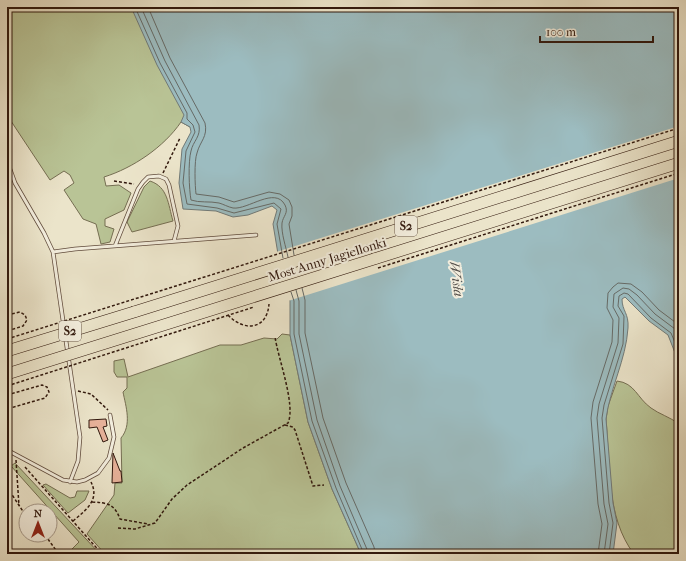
<svg xmlns="http://www.w3.org/2000/svg" width="686" height="561" viewBox="0 0 686 561" font-family="'IM FELL French Canon',serif">
  <style>
    .green { fill: #b9c496; stroke: #756e52 }
    .water { fill: #9cbcc0; stroke: #717a78 }
    .pier { fill: #ebe4ca }
    .lines { fill: none; stroke-linecap: round; stroke-linejoin: round }
    .shore { stroke: #666a66; stroke-width: 1 }
    .building { fill: #e6b199; stroke: #31180d }
    .service-casing { stroke: #604b3c; stroke-width: 4.5 }
    .motorway-casing { stroke: #31180d; stroke-width: 12 }
    .path { stroke: #31180d; stroke-width: 1.5; stroke-dasharray: 3 2; stroke-linecap: butt }
    .service { stroke: #f2eddd; stroke-width: 3 }
    .motorway { stroke: #ebe4ca; stroke-width: 11 }
    .motorway-bridge-casing { stroke: #31180d; stroke-width: 12; stroke-linecap: butt }
    .path-bridge { stroke: #31180d; stroke-width: 1.5; stroke-dasharray: 3 2; stroke-linecap: butt }
    .motorway-bridge { stroke: #ebe4ca; stroke-width: 11 }
    .labels { text-anchor: middle; stroke-width: 4; stroke-linejoin: round; paint-order: stroke }
    .shield { fill: #f2eddd; stroke: #6b584b; stroke-width: 1 }
    .shield-label { font-size: 12px; font-weight: bold; fill: #31180d }
    .street-label { font-size: 13px; fill: #31180d; stroke: #f2eddd }
    .water-label { font-size: 14px; font-style: italic; fill: #56514c; stroke: #f2eddd }
  </style>
  <rect width="100%" height="100%" fill="#ebe4ca"/>
  <filter id="stains"><feTurbulence type="fractalNoise" baseFrequency=".005" numOctaves="4"/><feColorMatrix values="0 0 0 0 .2 0 0 0 0 .09 0 0 0 0 .02 0 0 0 .5 -.17"/></filter>
  <radialGradient id="worn" r=".72"><stop offset=".6" stop-color="#630" stop-opacity="0"/><stop offset="1" stop-color="#630" stop-opacity=".3"/></radialGradient>
  <path class="green" d="M7 7H160L190 127 181 122C164 147 133 168 104 177L106 186 119 185 131 193 124 210 105 219V226L114 229 110 242 101 244 96 224 83 219 64 190 74 183 70 175 64 171 50 180 7 115Z
    M150 181C168 187 168 204 173 221L132 232 127 222 144 187Z
    M282 334 290 335 308 422 332 489 361 554H105L87 534 114 495 115 483H122L121 438C132 425 126 407 123 392L127 388V377H117L114 372V361L124 359 128 377 220 345H241L264 338 277 339Z
    M617 381C635 383 637 398 651 408 659 414 670 417 679 424V554H634C606 518 610 463 606 419L608 406Z
    M15 463 100 554H72L69 552 79 542 11 466Z
    M46 484 70 498 75 497 77 491H89L85 500 68 513 43 485Z"/>
  <path class="water" d="M131 7H679V363L668 335 649 321 625 297 622 299C622 311 629 313 628 328 626 360 610 388 606 419L613 503 617 523 613 554H361L332 489 308 422 290 335V301L282 278 273 224 277 210 272 206 248 215 233 217 216 211 183 209 179 183 182 149 191 132 190 127 181 122 184 115 157 65Z"/>
  <path class="pier" d="M679 126V178L288 301 280 278 276 252Z"/>
  <g class="lines">
    <path class="shore" d="M135 7 160 63 187 113V119L193 125 195 132 186 151 183 183 187 204 217 208 234 213 274 203 281 209 277 224 283 258
      M141 7 165 61 199 125C201 137 193 141 191 151 188 162 189 189 191 200 199 203 210 201 219 203 223 204 228 207 233 208 248 210 275 186 285 205 289 213 283 216 282 223 281 233 286 247 288 257
      M148 7 170 58 205 123C208 137 200 141 197 153 194 161 195 186 196 194L219 197 234 202 269 192 280 194 289 200 292 207V216L289 224 294 255
      M302 288 305 300V333L323 418 346 483 374 547 375 554
      M296 290 299 301V334L317 420 340 486 369 554
      M291 292 294 301V334L312 421 336 488 364 554
      M598 554 602 524 598 504 591 418 593 402 612 342 613 320 607 308 608 293 613 287 618 283 631 284 642 292 659 310 679 325
      M604 554 608 524 604 504 597 418 599 404 618 343 619 318 613 307 614 294 623 288 629 289 637 295 655 314 675 329 679 338
      M609 554 613 523 609 503 602 418 604 405 623 344 624 316 618 306 619 296 624 293 628 294 651 318 671 333 679 352"/>
  </g>
  <path class="building" d="M106 419 107 426 103 427 108 440 103 442 97 427 89 428V420Z
    M113 453 120 471H121L122 482 112 483Z"/>
  <g class="lines">
    <defs>
      <path id="service" d="M7 161 15 183 44 233 53 252 80 437 78 461 70 482
        M115 246 138 189 143 182 148 177 159 176 166 179 169 185 178 226 174 241
        M53 252 75 249 256 235
        M7 450 63 480 77 482 85 480 98 473 109 458 114 437 110 415"/>
      <path id="motorway" d="M374 259 679 163
        M134 312 679 141"/>
    </defs>
    <use href="#service" class="service-casing"/>
    <use href="#motorway" class="motorway-casing"/>
    <path class="path" d="M163 173 180 138
      M114 181 134 184
      M7 315 20 312 25 315 27 320 23 326 7 331
      M228 315C244 332 267 330 269 304
      M78 391 91 394 108 410
      M7 395 42 385 47 387 49 392 45 398 7 409
      M285 425 293 427 295 430 313 486 324 485
      M16 460 19 506
      M25 467 102 554
      M7 487 26 516
      M92 502C107 503 114 503 120 519L148 524
      M73 521C86 510 100 500 91 482
      M118 528 135 529 155 523 172 499 187 485 243 448 288 423C296 405 278 358 275 337
      M45 535 58 553"/>
    <use href="#service" class="service"/>
    <use href="#motorway" class="motorway"/>
    <defs>
      <path id="motorway-bridge" d="M7 351 134 312
        M7 374 374 259"/>
    </defs>
    <use href="#motorway-bridge" class="motorway-bridge-casing"/>
    <path class="path-bridge" d="M378 268 679 173
      M7 339 679 128
      M7 386 254 307"/>
    <use href="#motorway-bridge" class="motorway-bridge"/>
  </g>
  <g class="labels">
    <g class="shield">
      <rect x="395" y="216" width="22" height="20" rx="3"/>
      <rect x="59" y="321" width="22" height="20" rx="3"/>
    </g>
    <g class="shield-label">
      <text x="406" y="230">S2</text>
      <text x="70" y="335">S2</text>
    </g>
    <g class="street-label">
      <text transform="translate(327 259) rotate(-17)" y="5">Most Anny Jagiellonki</text>
    </g>
    <g class="water-label">
      <text transform="translate(457 279) rotate(82)" y="5">Wisła</text>
    </g>
  </g>
  <rect width="686" height="561" fill="none" stroke="#ebe4ca" stroke-width="24"/>
  <rect x="8" y="8" width="670" height="545" fill="none" stroke="#31180d" stroke-width="2"/>
  <rect x="12" y="12" width="662" height="537" fill="none" stroke="#31180d"/>
  <g transform="translate(38 523)"><circle r="19" fill="#f2eddd" stroke="#a5988a"/>
  <path d="M0-3L7 15L0 10L-7 15Z" fill="#8f2418"/>
  <text y="-6" font-size="11" font-weight="bold" text-anchor="middle" fill="#31180d">N</text>
  </g>
  <path d="M540 36v6h113v-6" fill="none" stroke="#31180d" stroke-width="2"/>
  <text x="546" y="36" font-size="12" fill="#31180d" stroke="#f2eddd" stroke-width="3" paint-order="stroke">100 m</text>
  <rect width="100%" height="100%" filter="url(#stains)"/>
  <rect width="100%" height="100%" fill="url(#worn)"/>
</svg>
